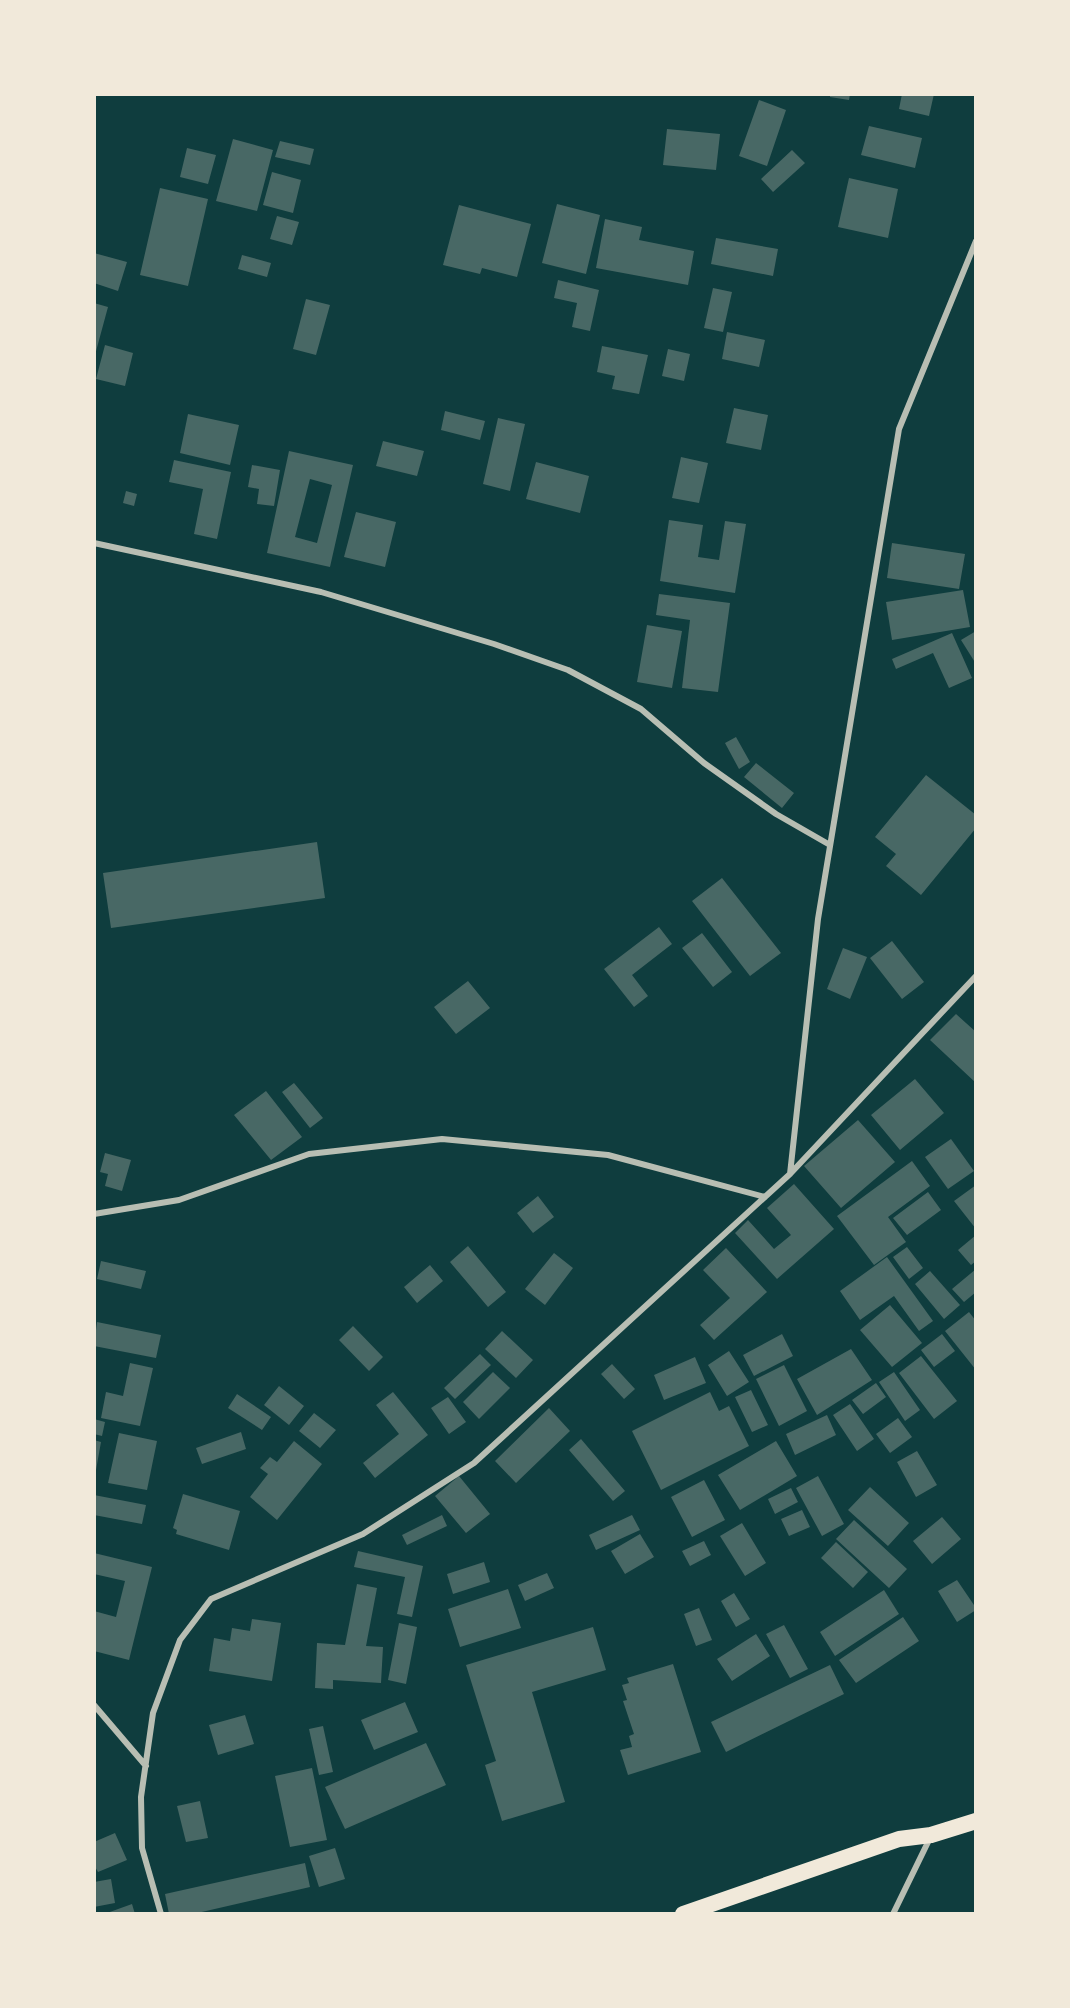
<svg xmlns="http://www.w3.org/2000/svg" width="1070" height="2008" viewBox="0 0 1070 2008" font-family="'Varela Round',sans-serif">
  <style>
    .building { fill: #486865; fill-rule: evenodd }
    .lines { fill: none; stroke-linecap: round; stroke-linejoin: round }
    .minor { stroke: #b8beb3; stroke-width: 6 }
    .trunk { stroke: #f1e9da; stroke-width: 16 }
  </style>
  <rect width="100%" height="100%" fill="#0f3d3e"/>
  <path class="building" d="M830 94H850L849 100 830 97Z
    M902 94H934L929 116 899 109Z
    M759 100 786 110 767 166 739 156Z
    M869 126 922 138 915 168 861 155Z
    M667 129 720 134 716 170 663 165Z
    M233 139 273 150 257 211 216 201Z
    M280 141 314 149 310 165 275 157Z
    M187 148 216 155 208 184 180 177Z
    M792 150 805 163 773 192 761 179Z
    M272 172 301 180 293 213 263 205Z
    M849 178 898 189 888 238 838 227Z
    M160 188 208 199 188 286 140 275Z
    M557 204 600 215 586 274 542 263Z
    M459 205 531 224 517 277 482 268 480 274 443 265Z
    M277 216 299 222 292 245 270 239Z
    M605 219 642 227 639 240 694 251 688 285 596 268Z
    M716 238 778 249 773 276 711 264Z
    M94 253 127 262 118 291 94 283Z
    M242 255 271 263 267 277 238 269Z
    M558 280 599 290 590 331 572 327 577 303 554 298Z
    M713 288 732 292 723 332 704 328Z
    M306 299 330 305 316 355 293 349Z
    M94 303 108 307 95 355H94Z
    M727 332 765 340 759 367 722 359Z
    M105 345 133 353 125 386 96 379Z
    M602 346 648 355 639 394 612 389 615 376 597 372Z
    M668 349 690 354 684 381 662 376Z
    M734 408 768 415 761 450 726 443Z
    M445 411 485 421 480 440 441 430Z
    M188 414 239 425 230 465 180 453Z
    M498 418 525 424 510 491 483 484Z
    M383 441 424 451 417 476 376 466Z
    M289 451 353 465 330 567 267 553ZM310 479 332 485 317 543 295 537Z
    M681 457 708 463 699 503 672 498Z
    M174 460 231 472 217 539 194 534 203 489 169 482Z
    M536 462 589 476 580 513 526 499Z
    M252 465 280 470 274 506 257 504 259 489 248 487Z
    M126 491 137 494 134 506 123 503Z
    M356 512 396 522 385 567 344 557Z
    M669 520 703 525 698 557 719 560 725 521 746 524 735 593 660 581Z
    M892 543 965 554 959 589 887 578Z
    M963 590 970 627 892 640 886 602Z
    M659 594 730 603 718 692 682 688 690 620 656 615Z
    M647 625 682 631 672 688 637 682Z
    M976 631V664L961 640Z
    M952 633 972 678 949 688 933 653 896 669 892 659Z
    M736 737 750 762 739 769 725 743Z
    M756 763 794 793 782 808 744 777Z
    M926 775 976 815V828L921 895 886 866 896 854 875 837Z
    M317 842 325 898 111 928 103 873Z
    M722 878 781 953 750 976 692 901Z
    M659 927 672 944 632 975 648 996 634 1007 604 969Z
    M702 933 732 972 713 987 682 948Z
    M892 941 924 982 902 999 870 958Z
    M843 948 867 957 850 999 827 989Z
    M468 981 490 1008 456 1034 434 1007Z
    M956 1014 976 1032V1083L930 1040Z
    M915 1079 944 1113 900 1150 871 1115Z
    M294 1083 323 1118 310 1128 282 1092Z
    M266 1091 302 1137 271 1160 234 1115Z
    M858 1120 895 1162 841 1208 804 1166Z
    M951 1139 974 1171 948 1189 925 1157Z
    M105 1153 131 1160 122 1191 105 1186 108 1174 100 1172Z
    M912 1161 930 1186 888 1217 906 1242 874 1265 837 1216Z
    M794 1184 834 1229 777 1279 735 1233 748 1220 774 1249 791 1235 767 1208Z
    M976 1185V1229L954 1201Z
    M928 1192 941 1210 907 1235 893 1218Z
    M538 1196 554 1217 533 1233 517 1213Z
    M976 1235V1261L971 1265 958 1250Z
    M468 1246 506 1292 488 1307 450 1262Z
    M907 1247 923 1268 909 1279 893 1257Z
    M726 1248 767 1292 714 1340 700 1325 730 1298 703 1270Z
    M554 1253 573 1268 545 1305 525 1289Z
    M887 1257 933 1321 919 1331 894 1296 860 1320 840 1291Z
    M101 1261 146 1271 141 1289 97 1279Z
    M430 1265 443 1281 417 1303 404 1287Z
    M976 1269V1292L964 1302 952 1289Z
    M930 1271 960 1305 944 1319 915 1284Z
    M890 1305 922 1343 892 1367 860 1330Z
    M969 1312 976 1321V1370L945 1331Z
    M97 1322 161 1335 156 1358 94 1346Z
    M353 1326 383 1357 369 1371 339 1340Z
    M502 1331 533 1360 516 1378 485 1349Z
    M782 1334 793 1356 754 1376 743 1355Z
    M942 1334 955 1351 934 1367 921 1350Z
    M851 1349 872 1380 817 1415 797 1379Z
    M729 1351 749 1382 727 1396 708 1365Z
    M480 1354 491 1365 455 1399 444 1388Z
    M921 1356 957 1401 934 1419 899 1373Z
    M695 1357 706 1383 664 1400 654 1375Z
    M130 1363 153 1368 140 1426 101 1418 106 1392 123 1396Z
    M612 1364 635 1389 624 1399 601 1374Z
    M784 1365 807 1411 779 1426 756 1379Z
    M493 1372 510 1388 479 1419 463 1402Z
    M894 1372 920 1410 905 1421 879 1382Z
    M876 1383 886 1397 863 1414 852 1400Z
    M279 1386 304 1406 289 1425 264 1405Z
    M751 1390 768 1425 752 1432 735 1397Z
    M393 1392 428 1435 375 1478 363 1463 399 1434 376 1405Z
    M710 1392 719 1411 729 1406 749 1446 661 1490 632 1431Z
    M237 1394 271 1417 262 1430 228 1408Z
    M448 1397 466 1422 449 1434 431 1408Z
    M850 1404 874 1439 857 1451 833 1415Z
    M549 1408 570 1431 516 1483 495 1461Z
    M314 1413 336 1430 320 1448 299 1431Z
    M827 1415 836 1435 795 1455 786 1434Z
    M898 1418 912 1437 890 1453 876 1434Z
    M94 1419 105 1422 102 1436 94 1434Z
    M241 1432 246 1449 202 1464 196 1448Z
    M119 1433 157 1441 147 1490 108 1483Z
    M581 1439 625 1491 613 1501 569 1450Z
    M94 1440 101 1442 96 1470H94Z
    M294 1441 322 1464 277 1520 250 1497 268 1474 260 1468 270 1457 277 1462Z
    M776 1441 797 1476 740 1510 718 1475Z
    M917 1451 937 1485 916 1497 897 1462Z
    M459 1476 490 1514 466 1533 435 1496Z
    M818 1476 844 1524 822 1536 796 1488Z
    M704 1480 725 1520 692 1537 671 1497Z
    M870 1487 909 1523 888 1546 848 1510Z
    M791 1488 798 1502 775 1514 768 1499Z
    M183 1494 240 1511 229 1550 176 1534 177 1530 173 1528Z
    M94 1495 146 1505 142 1524 94 1515Z
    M802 1510 810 1527 789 1536 781 1519Z
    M442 1515 447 1526 407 1545 402 1535Z
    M632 1515 640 1530 596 1550 589 1535Z
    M942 1517 961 1539 932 1564 913 1541Z
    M854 1520 907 1569 889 1588 836 1539Z
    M742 1523 766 1563 745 1576 720 1536Z
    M640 1534 654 1557 625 1574 611 1551Z
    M704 1541 711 1555 690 1566 682 1551Z
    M836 1542 868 1572 853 1588 821 1558Z
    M358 1551 423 1566 412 1617 397 1614 405 1577 354 1567Z
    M94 1553 152 1567 129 1660 94 1651V1611L116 1617 125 1581 94 1574Z
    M484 1562 490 1582 453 1594 447 1574Z
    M547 1573 554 1588 525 1601 518 1585Z
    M957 1580 976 1608V1610L957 1622 938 1591Z
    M357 1584 377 1588 366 1646 383 1647 381 1683 333 1680V1689L315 1688 317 1643 345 1645Z
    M508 1589 521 1628 460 1647 448 1609Z
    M884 1590 899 1614 835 1656 820 1632Z
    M734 1593 750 1619 736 1627 721 1601Z
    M699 1608 712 1640 696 1646 684 1614Z
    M903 1617 919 1641 856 1683 839 1660Z
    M252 1619 281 1623 272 1681 209 1671 214 1638 230 1641 232 1628 250 1631Z
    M399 1623 417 1627 406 1684 388 1680Z
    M784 1625 808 1669 790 1678 766 1634Z
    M593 1627 606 1670 532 1692 565 1802 502 1821 485 1765 496 1761 466 1665Z
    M756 1634 770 1656 732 1681 717 1659Z
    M673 1664 701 1752 628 1775 620 1750 632 1747 629 1736 634 1734 623 1701 627 1700 622 1685 629 1683 627 1678Z
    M830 1665 844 1694 726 1752 711 1722Z
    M405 1702 418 1732 374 1750 361 1720Z
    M245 1715 254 1744 218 1755 209 1725Z
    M323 1726 333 1772 319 1775 309 1729Z
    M426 1743 446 1785 345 1829 325 1787Z
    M312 1768 327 1840 290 1847 275 1776Z
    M200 1801 208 1838 186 1842 177 1806Z
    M115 1833 127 1860 98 1872 94 1865V1842Z
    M335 1848 345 1879 319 1887 309 1856Z
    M305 1863 310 1887 193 1914H169L165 1894Z
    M111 1879 115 1903 94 1907V1882Z
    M132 1904 135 1914H107V1913Z"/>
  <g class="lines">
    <path class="minor" d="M94 543 321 592 494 644 568 670 641 709 704 763 776 814 830 845
      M790 1174 818 919 899 429 976 241
      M94 1214 179 1200 309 1154 442 1139 608 1155 765 1197
      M94 1705 146 1766
      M161 1914 142 1848 141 1797 153 1713 180 1640 211 1599 363 1534 474 1463 790 1174 976 976
      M893 1914 930 1838"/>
    <path class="trunk" d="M683 1914 899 1839 931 1835 976 1821"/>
  </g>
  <rect width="1070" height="2008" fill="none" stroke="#f1e9da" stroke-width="192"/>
</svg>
